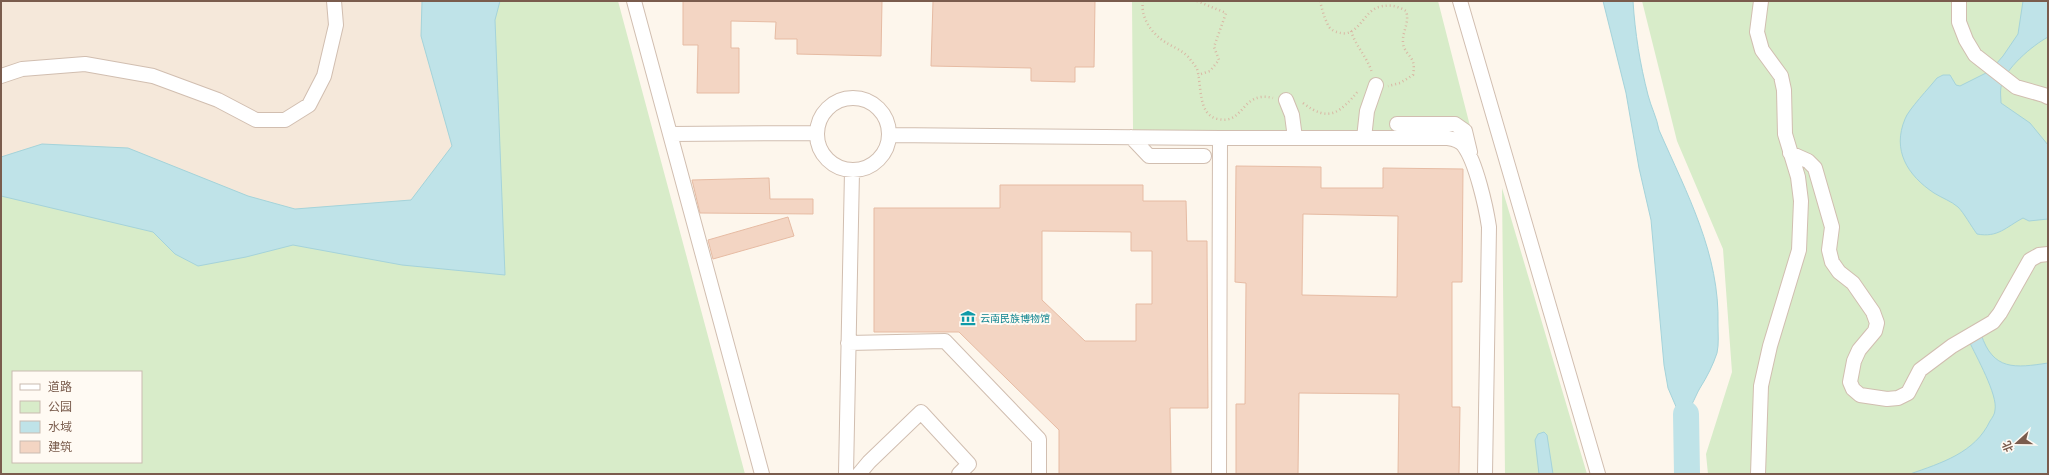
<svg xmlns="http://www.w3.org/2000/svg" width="2049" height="475" viewBox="0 0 2049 475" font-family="'Public Sans','Noto Sans SC',sans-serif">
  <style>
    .residential { fill: #f5e8da }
    .green { fill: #d8ecc9; fill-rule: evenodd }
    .water { fill: #bfe3e8; stroke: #a5d3da }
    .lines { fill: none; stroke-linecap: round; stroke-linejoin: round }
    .river { stroke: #bfe3e8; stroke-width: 26 }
    .building { fill: #f3d5c3; stroke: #e6bba3; fill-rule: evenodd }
    .minor-casing { stroke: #d1beb0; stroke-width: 16 }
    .path { stroke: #d9b8a5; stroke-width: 2.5; stroke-dasharray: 1 3; stroke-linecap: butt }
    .minor { stroke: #fff; stroke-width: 14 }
    .labels { text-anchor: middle; stroke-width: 4; stroke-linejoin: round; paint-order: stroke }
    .culture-label { font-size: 10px; fill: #0d838f; stroke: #fffaf3; text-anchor: start }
  </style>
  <rect width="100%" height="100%" fill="#fdf6ec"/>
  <path class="residential" d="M1 1H422L421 36 452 146 411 200 295 209 42 144 1 157Z"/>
  <path class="green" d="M422 1H618L745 474H1V157L42 144 128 148 248 196 295 209 411 200 452 146 421 36ZM13 372H141V462H13Z
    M1132 1H1438L1470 126 1452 133 1133 130Z
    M1642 1H2048V474H1708L1706 454 1732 372 1723 249 1677 141Z
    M1502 188 1587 474H1505Z"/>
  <path class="water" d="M422 1H500L495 20 505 275 402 265 293 245 246 257 198 266 175 254 153 232 1 196V157L42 144 128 148 248 196 295 209 411 200 452 146 421 36Z
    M1603 1H1633C1635 33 1640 64 1648 95 1651 107 1657 118 1659 130 1687 194 1720 254 1718 325 1718 334 1719 344 1717 353 1713 365 1707 377 1700 388 1694 398 1691 412 1680 416L1668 388 1664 365 1651 220 1639 168 1626 93Z
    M2023 1H2048V37C2033 45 2004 69 2001 87 2000 92 2001 98 2001 103L2030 123 2048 145V219L2029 221 2023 218C2006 227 1998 238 1977 234 1971 226 1964 213 1958 207 1951 201 1942 198 1934 193 1907 175 1892 150 1905 119 1908 110 1930 87 1937 78L1943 75H1950L1956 85 1960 86 1990 71 2003 56 2018 34Z
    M1981 334C1993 371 2015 368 2048 363V474H1910C1941 463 1975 453 1990 421 1992 418 1995 414 1995 410 1998 395 1976 356 1969 341Z
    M1544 432 1547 435 1553 474H1539L1535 440 1538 434Z"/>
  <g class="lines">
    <path class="river" d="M1686 414 1687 474"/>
  </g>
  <path class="building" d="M683 1H882L881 56 797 54V39H775L776 22 731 21V48H739V93H697L698 45H683Z
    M933 1H1095L1094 67H1075V82L1031 81V68L931 66Z
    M1236 166 1321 167V188H1383V168L1463 169 1462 282H1452V407H1460L1459 474H1398L1399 394 1299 393 1298 474H1236V404H1245L1246 283 1235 282ZM1303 214 1398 216 1397 297 1302 295Z
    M769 178 770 199H813V214L700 213 692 180Z
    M1000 185H1143V201H1186L1187 241H1207L1208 408H1170L1171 474H1059V430L959 332H874V208H1000ZM1042 231 1131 232V251H1152V304H1136V341H1085L1042 300Z
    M788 217 794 236 713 259 708 240Z"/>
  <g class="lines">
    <defs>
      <path id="minor" d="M634 1 762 474
        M1460 1 1598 474
        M1959 1V22L1966 40 1975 55 2016 87 2044 95 2048 97
        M1 76 22 69 85 64 153 76 218 100 256 120H285L309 105 324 76 336 25 334 1
        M817 134a36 36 0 1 1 72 0a36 36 0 1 1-72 0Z
        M1286 100 1292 115 1295 138
        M1397 124H1455L1465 131 1470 152
        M670 134 816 133
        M889 135 1220 138 1219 474
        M1131 137 1149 156H1204
        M1220 138H1448C1454 139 1461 141 1464 146 1476 162 1486 207 1489 227L1485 474
        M1364 138 1367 111 1376 85
        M1790 153 1808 161 1815 168 1832 227 1829 250 1832 262 1839 272 1853 283 1873 312 1877 323 1875 331 1859 350 1854 361 1850 382 1853 389 1860 395 1887 399 1898 398 1908 393 1920 370 1952 346 1993 322 2000 313 2030 260 2039 255 2048 254
        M848 343 945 341 1039 439V474
        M846 474 852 171
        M859 474 869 462 921 412 969 464 959 474
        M1758 474 1761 386 1770 346 1799 250 1801 201 1798 177 1785 134 1784 90 1781 76 1762 50 1757 32 1761 1"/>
    </defs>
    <use href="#minor" class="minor-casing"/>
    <path class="path" d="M1143 1C1140 17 1152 34 1165 42 1173 47 1184 51 1190 59 1192 62 1195 65 1197 69 1202 84 1197 115 1218 119 1245 125 1241 90 1273 98
      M1197 1 1226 13 1214 47 1219 60 1210 71 1198 75
      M1320 1C1322 9 1324 17 1328 25 1329 28 1333 31 1337 32 1358 40 1363 11 1379 7 1389 4 1398 6 1406 11 1410 23 1402 31 1403 43 1405 57 1417 55 1413 75L1400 83 1388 86
      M1351 31C1356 47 1368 58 1372 73
      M1303 103C1329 123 1340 113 1359 90"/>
    <use href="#minor" class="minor"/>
  </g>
  <defs>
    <symbol id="museum-bare" viewBox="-9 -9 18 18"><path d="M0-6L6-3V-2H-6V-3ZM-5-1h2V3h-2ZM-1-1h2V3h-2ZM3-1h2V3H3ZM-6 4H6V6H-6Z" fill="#0f9aa8" stroke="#fffaf3" stroke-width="2.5" paint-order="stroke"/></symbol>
  </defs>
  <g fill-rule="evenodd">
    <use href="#museum-bare" x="957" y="307" width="22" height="22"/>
  </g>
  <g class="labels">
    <g class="culture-label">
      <text x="980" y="322">云南民族博物馆</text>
    </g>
  </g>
  <rect width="2049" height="475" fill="none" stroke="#7a5c4d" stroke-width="4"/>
  <rect x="12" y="371" width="130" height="92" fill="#fffaf3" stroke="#cabbb1"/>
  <rect x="20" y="384" width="20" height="6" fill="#ffffff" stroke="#cabbb1"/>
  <text x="48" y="391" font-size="12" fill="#7a5c4d">道路</text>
  <rect x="20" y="401" width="20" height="12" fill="#d8ecc9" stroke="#cabbb1"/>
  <text x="48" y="411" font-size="12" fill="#7a5c4d">公园</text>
  <rect x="20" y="421" width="20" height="12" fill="#bfe3e8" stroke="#cabbb1"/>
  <text x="48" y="431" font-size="12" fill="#7a5c4d">水域</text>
  <rect x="20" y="441" width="20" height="12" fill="#f3d5c3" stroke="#cabbb1"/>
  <text x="48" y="451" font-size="12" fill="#7a5c4d">建筑</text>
  <g transform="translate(2017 443) rotate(249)" stroke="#fffaf3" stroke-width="3" paint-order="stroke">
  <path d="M0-3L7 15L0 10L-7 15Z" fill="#7a5c4d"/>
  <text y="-6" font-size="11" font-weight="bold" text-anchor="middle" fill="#7a5c4d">北</text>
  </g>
</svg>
